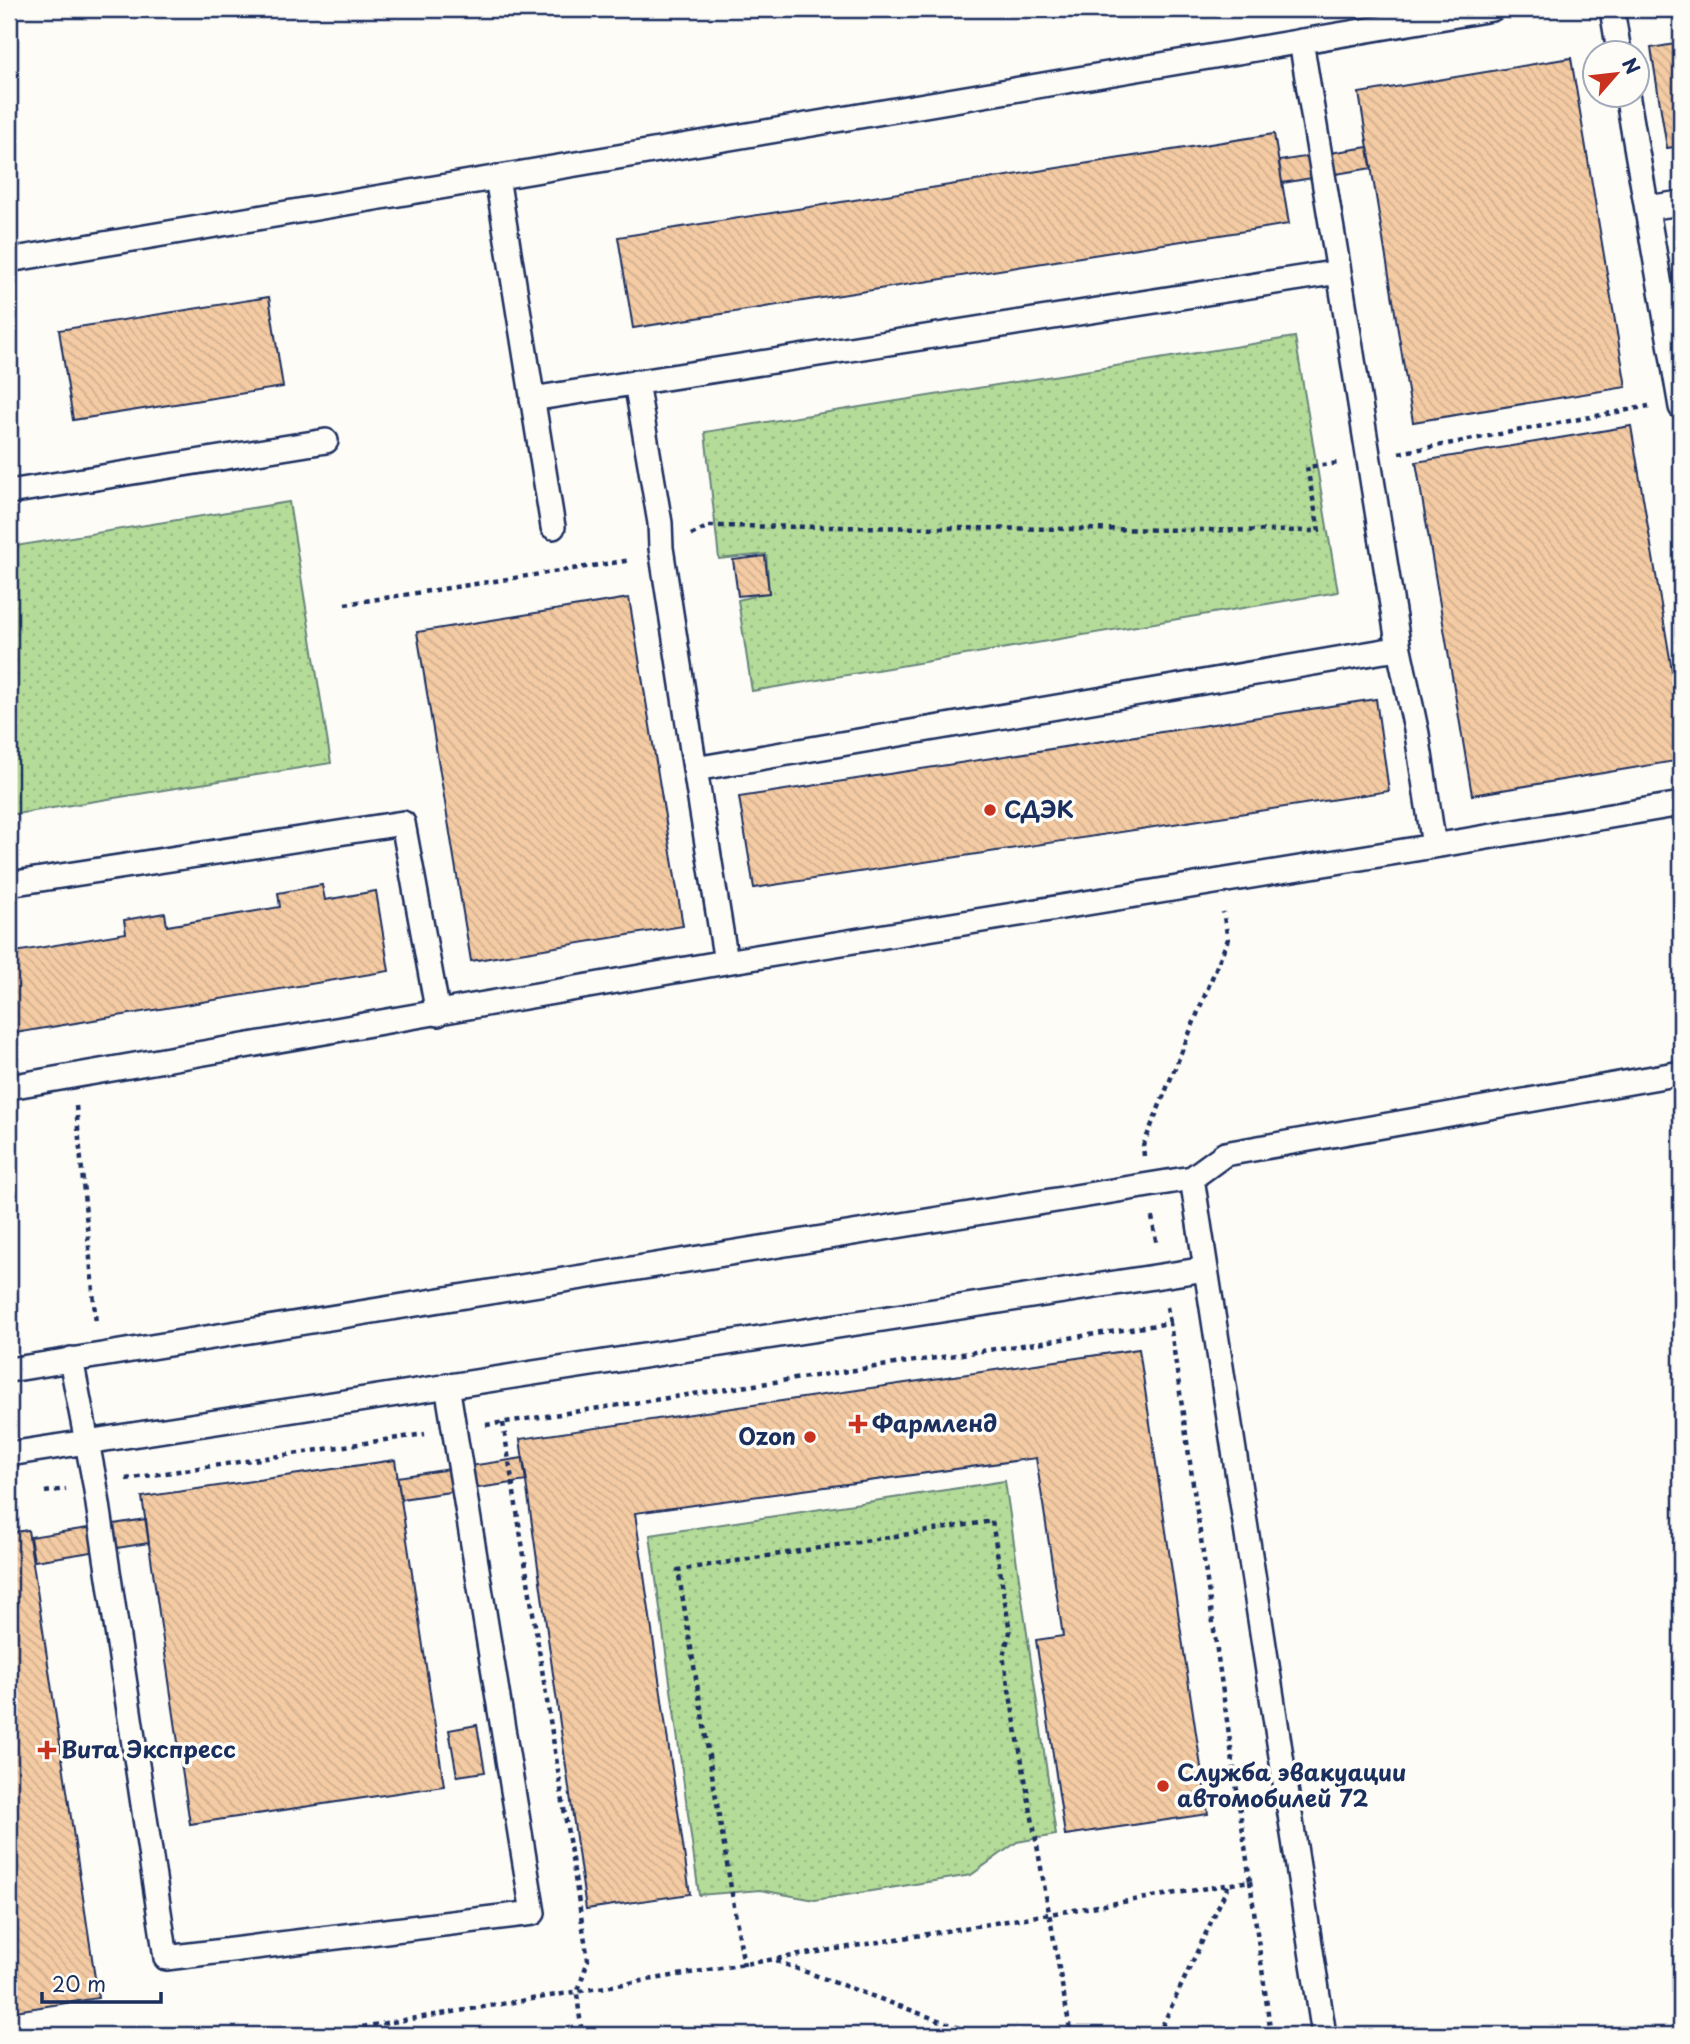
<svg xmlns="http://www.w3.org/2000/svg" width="1690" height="2044" viewBox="0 0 1690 2044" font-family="'Playpen Sans',sans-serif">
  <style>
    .grass { fill: url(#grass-dots); stroke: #68857b; stroke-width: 2 }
    .building { fill: url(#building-back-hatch); stroke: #1b2f5e; stroke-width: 2 }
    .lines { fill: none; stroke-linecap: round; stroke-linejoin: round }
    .lane-casing { stroke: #1b2f5e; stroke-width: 28 }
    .path { stroke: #1b2f5e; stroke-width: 4.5; stroke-dasharray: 5 5; stroke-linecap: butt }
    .lane { stroke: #fdfcf7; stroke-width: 23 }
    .poi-dot { fill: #c8321e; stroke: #fdfcf7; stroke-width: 2.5 }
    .labels { text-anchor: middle; stroke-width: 7; stroke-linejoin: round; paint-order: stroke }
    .poi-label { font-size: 23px; font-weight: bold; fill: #1b2f5e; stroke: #fdfcf7; text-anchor: start }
  </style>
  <defs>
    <pattern id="grass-dots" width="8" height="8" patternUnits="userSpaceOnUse" patternTransform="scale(1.75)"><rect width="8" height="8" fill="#b4db98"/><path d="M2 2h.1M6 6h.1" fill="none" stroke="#9abc85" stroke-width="1.8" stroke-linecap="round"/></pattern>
    <pattern id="building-back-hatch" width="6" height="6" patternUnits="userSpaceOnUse" patternTransform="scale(1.75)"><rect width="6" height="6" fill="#f4cba3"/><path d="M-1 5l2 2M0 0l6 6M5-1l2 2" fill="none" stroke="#d1af8f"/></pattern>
  </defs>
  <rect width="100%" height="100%" fill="#fdfcf7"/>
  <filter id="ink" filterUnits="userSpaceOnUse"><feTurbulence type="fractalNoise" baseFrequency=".0143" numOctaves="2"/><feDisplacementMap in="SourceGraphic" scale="14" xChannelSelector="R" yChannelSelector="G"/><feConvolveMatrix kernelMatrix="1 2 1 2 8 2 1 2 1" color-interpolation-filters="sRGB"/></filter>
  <g filter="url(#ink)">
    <path class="grass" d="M1295 337 1338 592 752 691 738 600 769 592 766 554 719 559 705 432Z
      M289 502 331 763 9 815V547Z
      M1005 1481 1056 1835 1017 1842 971 1875 815 1900 760 1890 699 1895 650 1535Z"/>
    <path class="building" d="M1681 43V146L1667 148 1651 48Z
      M1571 58 1626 387 1413 422 1359 93Z
      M1274 134 1289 224 633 328 618 237Z
      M1368 147 1372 168 1282 183 1279 161Z
      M269 297 283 387 73 420 59 330Z
      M1631 426 1681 724V760L1472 795 1416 462Z
      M765 556 769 593 738 596 733 560Z
      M629 598 683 926 471 961 417 632Z
      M1376 699 1389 791 754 888 739 797Z
      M322 885 325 900 376 891 389 971 9 1034V953L126 933 124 920 165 913 167 926 280 907 278 893Z
      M1139 1349 1208 1814 1065 1835 1036 1640 1063 1636 1036 1458 635 1513 690 1894 586 1909 520 1439Z
      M523 1458 527 1481 401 1499 397 1477Z
      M395 1460 444 1786 190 1824 142 1497Z
      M146 1519 149 1543 34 1561 30 1537Z
      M28 1530 98 1998 9 2012V1533Z
      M477 1725 485 1772 457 1776 449 1730Z"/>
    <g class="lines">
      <defs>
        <path id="lane" d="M1612 9 1619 52
          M1627 94 1681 407
          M497 177 553 527
          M1647 208 1681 203
          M9 260 1492 9
          M1339 272 1399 649
          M636 382 660 523 661 548 695 769
          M532 399 1339 272 1301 41
          M9 492 326 441
          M9 884 403 823 438 1014
          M726 962 695 769 1384 651 1399 649 1417 734 1434 846 1681 804
          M9 1087 726 962 1434 846
          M1192 1178 1324 2035
          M71 1359 95 1484 166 1958 533 1913 447 1385
          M9 1370 1192 1178 1225 1154 1681 1073
          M9 1454 1206 1269"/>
      </defs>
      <use href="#lane" class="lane-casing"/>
      <path class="path" d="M1399 453 1649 406
        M691 535 709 526 1319 531 1307 467 1339 463
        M345 604 631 560
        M76 1106 96 1324
        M1144 1156 1143 1146 1228 939 1223 912
        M1152 1217 1157 1246
        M1167 1307 1170 1323
        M503 1423 588 1960 577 1994 582 2035
        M126 1479 425 1434
        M45 1492 66 1489
        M1250 1881 1271 2035
        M776 1961 979 2035
        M744 1966 678 1570 992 1521 1010 1632 1003 1656 1071 2035
        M313 2035 1250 1881 1170 1323 486 1425
        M340 2035 346 2030 349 2035
        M1158 2035 1229 1884"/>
      <use href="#lane" class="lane"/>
    </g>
  </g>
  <g class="poi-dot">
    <circle cx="990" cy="810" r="7"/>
    <path d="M854.5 1413.5h7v7h7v7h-7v7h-7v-7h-7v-7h7z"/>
    <circle cx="810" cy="1437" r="7"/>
    <path d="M43.5 1739.5h7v7h7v7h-7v7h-7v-7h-7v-7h7z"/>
    <circle cx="1163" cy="1786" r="7"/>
  </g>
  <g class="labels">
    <g class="poi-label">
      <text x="1004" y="818">СДЭК</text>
      <text x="872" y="1432">Фармленд</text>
      <text x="796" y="1445" text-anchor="end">Ozon</text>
      <text x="61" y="1758">Вита Экспресс</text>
      <text x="1177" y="1781">Служба эвакуации<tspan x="1177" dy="26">автомобилей 72</tspan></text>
    </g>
  </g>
  <rect width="1690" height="2044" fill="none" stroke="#fdfcf7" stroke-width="35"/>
  <rect x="18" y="18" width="1655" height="2009" fill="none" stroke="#1b2f5e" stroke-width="2.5" filter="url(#ink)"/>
  <g transform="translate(1616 74) rotate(62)"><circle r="33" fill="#fdfcf7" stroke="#a3aaba" stroke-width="2"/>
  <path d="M0-5L12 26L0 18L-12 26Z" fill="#c8321e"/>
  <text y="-10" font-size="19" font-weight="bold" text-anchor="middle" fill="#1b2f5e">N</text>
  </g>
  <path d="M42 1992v10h119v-10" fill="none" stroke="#1b2f5e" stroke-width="3.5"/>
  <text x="52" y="1992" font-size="21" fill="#1b2f5e" stroke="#fdfcf7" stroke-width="5" paint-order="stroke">20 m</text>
</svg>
